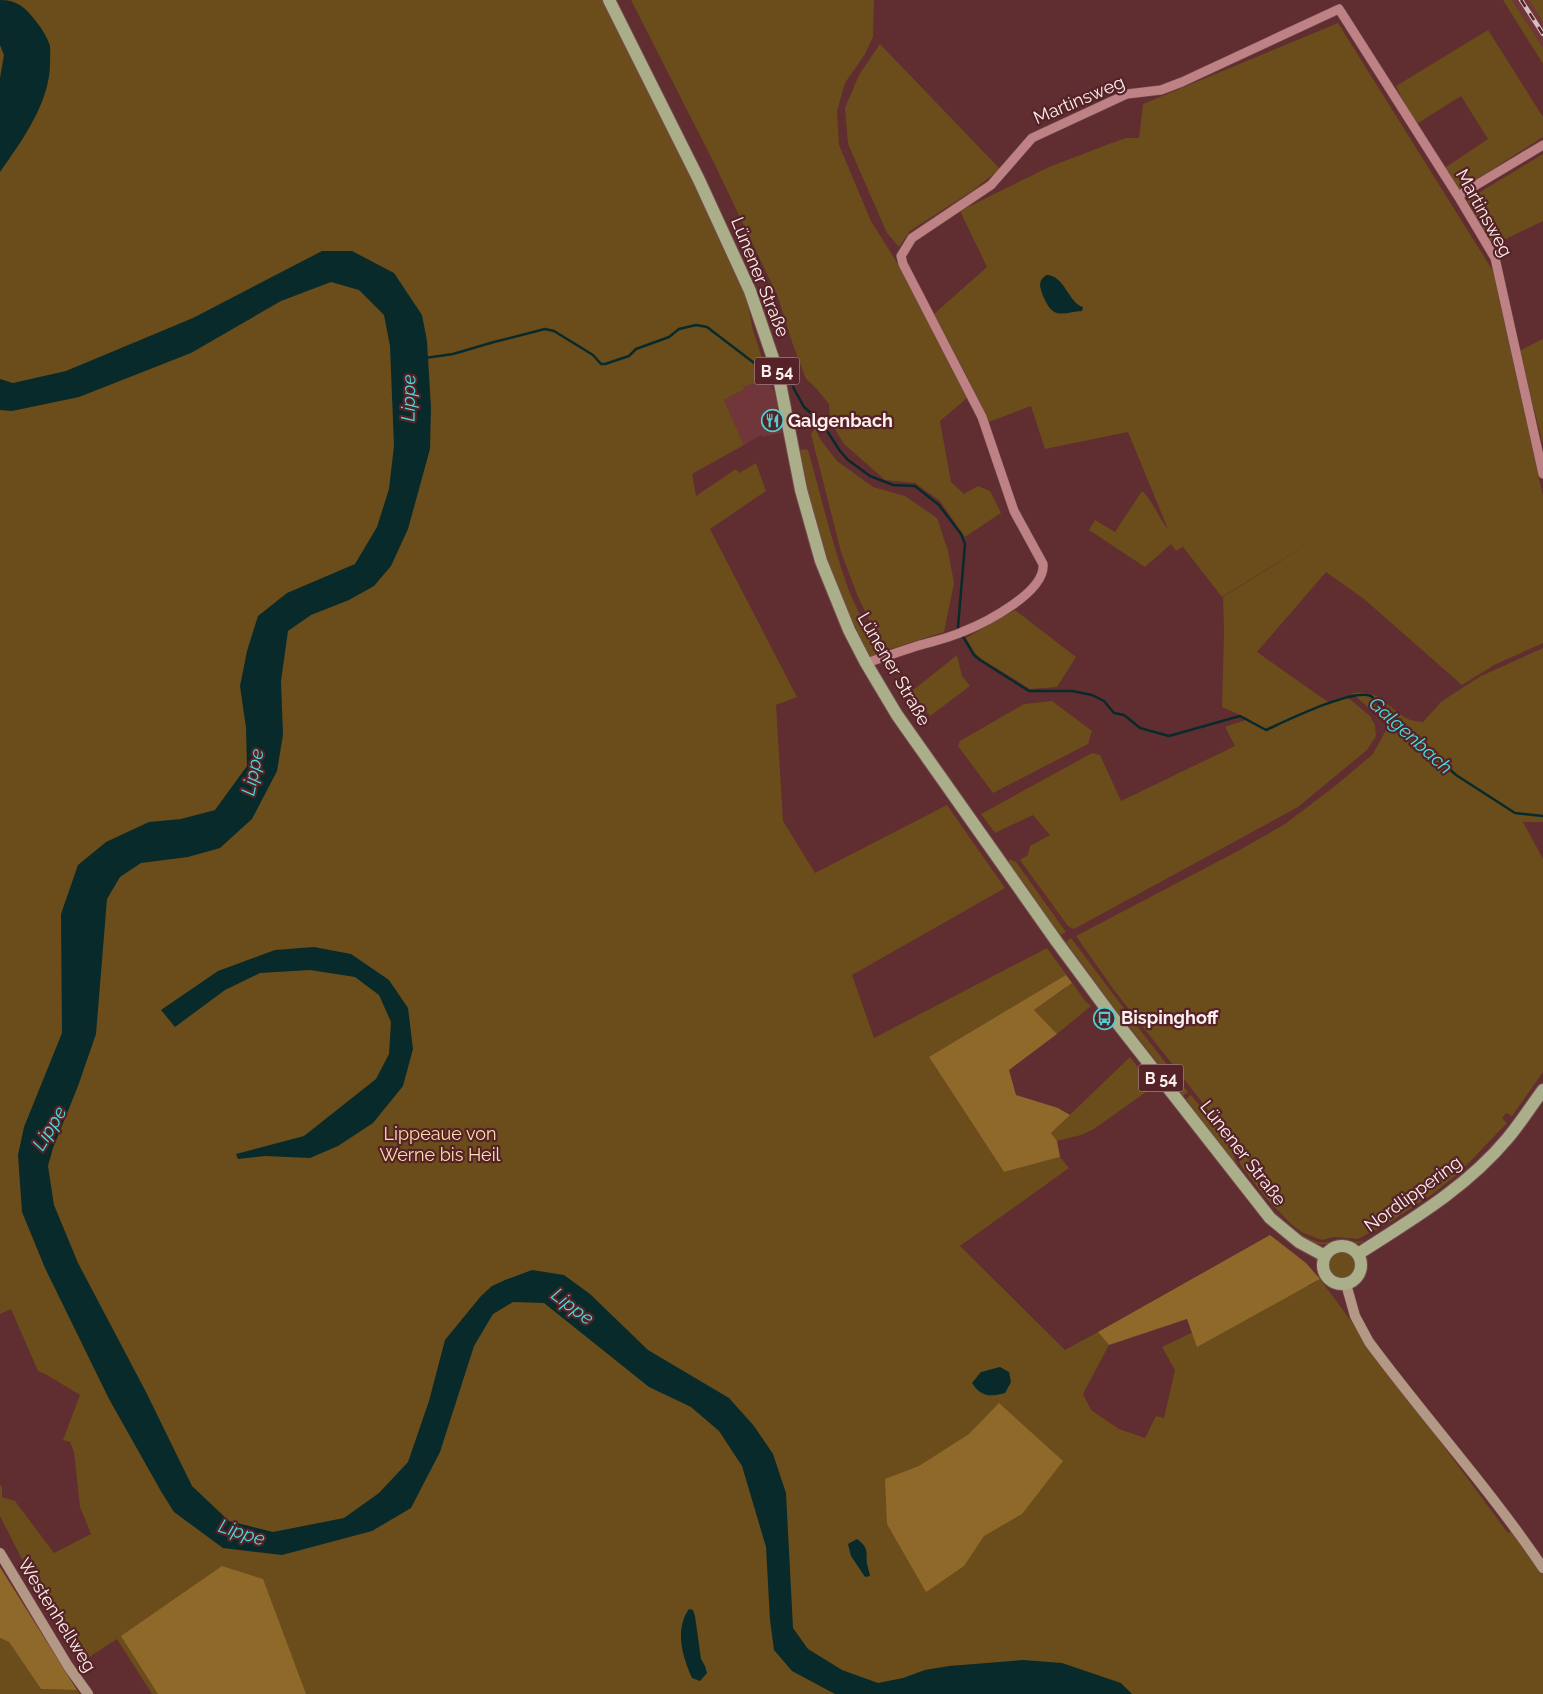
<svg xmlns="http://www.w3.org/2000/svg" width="1543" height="1694" viewBox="0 0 1543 1694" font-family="Raleway,sans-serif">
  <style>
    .built { fill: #70363a }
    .green { fill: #6a4d1a }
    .forest { fill: #8f692a }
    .water { fill: #092a2a }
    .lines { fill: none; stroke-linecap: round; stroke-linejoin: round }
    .stream { stroke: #092a2a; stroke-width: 2.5 }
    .street-casing { stroke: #734c50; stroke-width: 10 }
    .secondary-casing { stroke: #734c50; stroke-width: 11 }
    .primary-casing { stroke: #734c50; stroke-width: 14 }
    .street { stroke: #be8284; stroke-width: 9 }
    .secondary { stroke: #b49886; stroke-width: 10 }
    .primary { stroke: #abaf89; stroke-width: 12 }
    .rail-casing { stroke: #d6bfc0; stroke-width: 4.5 }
    .rail { stroke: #552327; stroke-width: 2.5; stroke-dasharray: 8; stroke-linecap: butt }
    .labels { text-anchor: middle; stroke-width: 4.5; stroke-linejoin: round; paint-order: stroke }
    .shield { fill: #552327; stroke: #cbb2b3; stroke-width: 1 }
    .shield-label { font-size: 16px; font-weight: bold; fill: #fdefef }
    .street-label { font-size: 18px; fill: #fdefef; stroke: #552327 }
    .poi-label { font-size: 18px; font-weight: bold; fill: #fdefef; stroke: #552327; text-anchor: start }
    .park-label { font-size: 18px; fill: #ffddac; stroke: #552327 }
    .water-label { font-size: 19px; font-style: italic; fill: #47dde0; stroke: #552327 }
  </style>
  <rect width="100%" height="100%" fill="#602d31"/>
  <path class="built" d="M1512 0H1529L1543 22V48Z
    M731 371 768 378 775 394 782 433 762 437 761 435 744 445 724 400 745 389Z"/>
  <path class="green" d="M0 0H604L744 287 753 330 769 379 746 386 743 387 745 389 724 400 744 445 692 474 696 496 736 469 739 473 756 463 766 491 710 529 797 697 776 705 783 821 815 873 947 805 1005 888 852 975 874 1038 1047 948 1086 1002 1091 1006 1057 1034 1034 1010 1067 987 929 1057 1004 1172 1060 1157 1069 1168 960 1246 1065 1350 1098 1332 1109 1345 1083 1394 1091 1410 1119 1429 1145 1438 1156 1416 1164 1418 1175 1370 1162 1347 1302 1279 1309 1286 1320 1279 1508 1533 1511 1531 1528 1552 1543 1575V1694H152L117 1639 83 1661 35 1585 0 1516V1484L2 1488V1497L15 1501 54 1553 91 1534 80 1507 74 1452 70 1442 63 1440 80 1395 47 1375 38 1371 11 1309 0 1314Z
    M631 0H874L873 37 865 54 845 83 837 111 839 145 871 221 896 261 967 398 940 421 951 482 964 494 978 486 990 491 1001 513 965 537 940 501 915 483 885 480 844 444 830 421 829 404 816 388 806 379 792 342 778 297 714 163Z
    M1503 0H1512L1543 48V64Z
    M1529 0H1543V22Z
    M1338 23 1493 271 1543 496V643L1494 665 1462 685 1364 599 1326 572 1257 652 1328 702 1346 696 1370 716 1375 725 1376 736 1367 750 1298 807 1074 929 1068 926 1020 860 1028 855 1030 846 1050 835 1033 815 995 833 981 814 1092 753 1100 755 1121 801 1235 746 1225 727 1249 719 1222 707 1224 632 1223 597 1327 532 1222 597 1183 547 1176 551 1171 544 1145 567 1089 530 1095 520 1115 532 1142 491C1152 499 1159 519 1168 529L1128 432 1045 449 1031 406 989 422 965 373 934 314 987 267 960 211 1049 167 1109 144 1126 138H1139L1143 104Z
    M1488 30 1543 117V137L1458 191 1443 169 1488 139 1461 96 1415 125 1396 86Z
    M880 44 1000 169 972 191 910 231 899 247 887 233 848 144 845 108 859 75Z
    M1543 154V221L1491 246 1467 200Z
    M1543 339V444L1519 351Z
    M815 428 820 439 837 461 873 487 905 496 937 518 948 551 954 583 944 632 884 651 858 597 841 552 811 434Z
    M803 449 808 450C821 496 832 543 848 588 856 610 872 632 876 656H870C835 592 812 522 800 451Z
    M1015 610 1076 657 1057 687 1030 689 980 658 974 652 966 638Z
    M1543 648V822H1523L1543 859V1072L1512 1116 1506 1113 1502 1118 1507 1123 1461 1171 1434 1193 1390 1222 1358 1239 1334 1237 1322 1240 1303 1233 1291 1224 1266 1198 1241 1166 1231 1139 1114 990 1076 936 1238 851 1285 824 1335 786 1373 754 1390 723 1374 713 1352 693C1382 689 1385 707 1408 719 1412 721 1418 721 1423 722L1442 701 1481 676Z
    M957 655 962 676 970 686 930 716 912 691Z
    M1052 701 1092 731 1088 744 993 793 958 746 960 741 1024 704Z
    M1009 859 1016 862 1066 932 1060 935 1009 862Z
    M1071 938 1132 1019 1126 1024 1066 942Z
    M1134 1022 1188 1092 1183 1096 1129 1026Z
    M1130 1057 1153 1087 1094 1129 1081 1135 1057 1141 1051 1133Z
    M1191 1095C1202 1109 1220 1128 1229 1143 1233 1151 1234 1160 1239 1168 1253 1192 1290 1235 1318 1242 1326 1244 1332 1240 1340 1240 1348 1240 1355 1243 1363 1241L1364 1242C1356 1245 1349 1242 1341 1241 1333 1241 1327 1246 1319 1244 1274 1235 1215 1136 1186 1099Z
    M1327 1265a15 15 0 1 1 30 0a15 15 0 1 1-30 0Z
    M0 1638 9 1642 41 1689 77 1690 80 1694H0Z"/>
  <path class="forest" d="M1066 975 1072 983 1034 1010 1057 1034 1009 1070 1016 1095 1058 1108 1070 1115 1051 1133 1057 1141 1060 1157 1004 1172 929 1057Z
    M1270 1235 1306 1263 1320 1279 1197 1347 1187 1319 1109 1345 1098 1332Z
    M999 1403 1063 1461 1022 1514 984 1536 964 1566 926 1592 887 1524 885 1479 919 1466 969 1434Z
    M222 1566 263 1579 306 1694H158L121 1636Z
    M0 1567 77 1690 41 1689 9 1642 0 1638Z"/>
  <path class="water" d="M0 0C17 0 25 7 35 20 40 26 46 35 49 43 51 47 50 53 50 58 52 100 23 139 0 172V78L4 55 0 45Z
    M322 251H352L394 273 422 315 427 341 431 408 430 449 408 529 391 566 374 586 349 600 311 615 288 631 281 681 283 735 277 771 252 819 220 848 188 857 141 863 120 877 107 899 96 1034 78 1086 53 1148 48 1166 54 1205 78 1263 146 1392 192 1486 229 1521 273 1532 344 1518 379 1493 408 1462 429 1401 445 1340 481 1296 492 1286 505 1280 532 1270 564 1275 590 1294 648 1350 729 1398 754 1426 773 1454 786 1493 793 1628 808 1649 842 1670 878 1683 903 1678 925 1670 949 1666 1023 1660 1062 1663 1121 1683 1132 1694H835L792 1671 774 1650 770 1620 766 1547 742 1466 719 1431 691 1407 649 1387 544 1303 513 1302 493 1314 474 1346 440 1452 411 1508 372 1531 282 1555 223 1548 174 1512 162 1493 109 1399 45 1268 22 1212 18 1155 24 1127 62 1033 61 914 78 865 106 842 149 822 181 819 215 810 247 766 246 728 240 686 247 651 258 616 287 593 355 564 377 527 389 489 394 446 390 346 384 315 359 290 331 282 281 301 191 353 79 397 12 411 0 410V379L13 383 66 371 193 318Z
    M1046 275C1065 275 1068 303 1083 307L1082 311C1074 311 1064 315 1057 313 1048 311 1041 293 1040 285L1041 280Z
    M314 947 351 954 389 980 408 1008 413 1049 403 1086 373 1123 338 1146 310 1158 265 1156 238 1159 236 1154 304 1136 376 1079 389 1054 391 1022 379 995 355 977 310 970 260 973 225 990 175 1027 161 1010 218 971 275 950Z
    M1000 1367 1009 1372 1011 1382 1005 1393C990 1397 981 1397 972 1383L981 1372Z
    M857 1539C869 1548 866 1551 867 1564 868 1568 869 1571 870 1576L865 1577 851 1556 848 1544Z
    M689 1609 693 1610 695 1616 701 1659 705 1666 707 1673 700 1681 692 1678C683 1658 674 1630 689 1609Z"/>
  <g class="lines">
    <path class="stream" d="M425 358 453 354 494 342 545 329 554 331 593 355 601 364H605L629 356 636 349 669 337 679 329 696 325 707 327 766 372
      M793 387 804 407 822 423 840 451 848 460 870 476 893 485 915 486 939 505 961 534 965 544 958 627 959 630
      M962 635 974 655 980 660 1029 691H1072L1092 695 1104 701 1114 713 1124 715 1140 728 1169 736 1240 716 1266 730C1286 721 1353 688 1371 696L1456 775 1515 813 1543 816"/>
    <defs>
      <path id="street" d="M1458 196 1543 145
        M866 663C882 658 898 652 914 647 930 642 946 639 962 632 985 623 1046 592 1043 564L1014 511 982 417 903 264 901 256 912 238 991 185 1032 138 1127 94 1161 90 1182 82 1339 9 1458 196 1495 258 1543 474"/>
      <path id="secondary" d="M1346 1284 1355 1316 1369 1342C1426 1419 1490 1489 1543 1568
        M0 1553 68 1666 88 1694"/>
      <path id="primary" d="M609 0 699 180 750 291 778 373 801 490 821 561 849 630 866 663 897 715 1057 942 1111 1015 1270 1218 1299 1242 1325 1256
        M1323 1265a19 19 0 1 1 38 0a19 19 0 1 1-38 0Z
        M1358 1254C1411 1220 1466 1188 1507 1139 1520 1124 1531 1106 1543 1090"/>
    </defs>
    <use href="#street" class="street-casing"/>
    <use href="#secondary" class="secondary-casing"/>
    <use href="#primary" class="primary-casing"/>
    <use href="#street" class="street"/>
    <use href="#secondary" class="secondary"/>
    <use href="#primary" class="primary"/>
    <defs>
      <path id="rail" d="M1521 0 1543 34"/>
    </defs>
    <use href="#rail" class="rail-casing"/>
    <use href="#rail" class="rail"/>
  </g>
  <defs>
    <symbol id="restaurant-ring" viewBox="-11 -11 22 22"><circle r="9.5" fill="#552327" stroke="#52cdcf" stroke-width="1.5"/><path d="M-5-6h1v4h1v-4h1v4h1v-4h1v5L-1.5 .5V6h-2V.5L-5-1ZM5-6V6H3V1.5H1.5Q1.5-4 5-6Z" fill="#52cdcf"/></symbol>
    <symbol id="bus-ring" viewBox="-11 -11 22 22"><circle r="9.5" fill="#552327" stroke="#52cdcf" stroke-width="1.5"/><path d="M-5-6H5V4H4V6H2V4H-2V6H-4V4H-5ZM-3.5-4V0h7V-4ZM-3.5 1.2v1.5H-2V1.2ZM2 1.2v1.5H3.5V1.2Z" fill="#52cdcf"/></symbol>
  </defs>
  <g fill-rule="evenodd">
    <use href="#restaurant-ring" x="760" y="408" width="25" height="25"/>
    <use href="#bus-ring" x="1092" y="1006" width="25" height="25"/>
  </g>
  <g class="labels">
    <g class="shield">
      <rect x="754.5" y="357.5" width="45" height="27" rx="4"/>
      <rect x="1138.5" y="1064.5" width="45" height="27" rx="4"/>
    </g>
    <g class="shield-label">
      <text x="777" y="377">B 54</text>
      <text x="1161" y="1084">B 54</text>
    </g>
    <g class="street-label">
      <text transform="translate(1079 100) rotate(-23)" y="6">Martinsweg</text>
      <text transform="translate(1484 213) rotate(61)" y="6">Martinsweg</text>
      <text transform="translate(760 277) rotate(68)" y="6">Lünener Straße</text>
      <text transform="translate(894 669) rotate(60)" y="6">Lünener Straße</text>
      <text transform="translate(1243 1153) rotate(52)" y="6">Lünener Straße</text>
      <text transform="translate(1413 1194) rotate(-36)" y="6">Nordlippering</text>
      <text transform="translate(57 1615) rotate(58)" y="6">Westenhellweg</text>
    </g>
    <g class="poi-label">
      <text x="788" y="427">Galgenbach</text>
      <text x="1121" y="1024">Bispinghoff</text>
    </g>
    <g class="park-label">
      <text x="440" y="1140">Lippeaue von<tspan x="440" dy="21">Werne bis Heil</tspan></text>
    </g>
    <g class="water-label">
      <text transform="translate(408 398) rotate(-89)" y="7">Lippe</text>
      <text transform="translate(1411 735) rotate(42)" y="7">Galgenbach</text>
      <text transform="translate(252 772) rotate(-78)" y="7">Lippe</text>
      <text transform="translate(49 1128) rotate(-59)" y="7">Lippe</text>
      <text transform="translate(573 1306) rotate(37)" y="7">Lippe</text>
      <text transform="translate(242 1532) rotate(18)" y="7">Lippe</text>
    </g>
  </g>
</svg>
